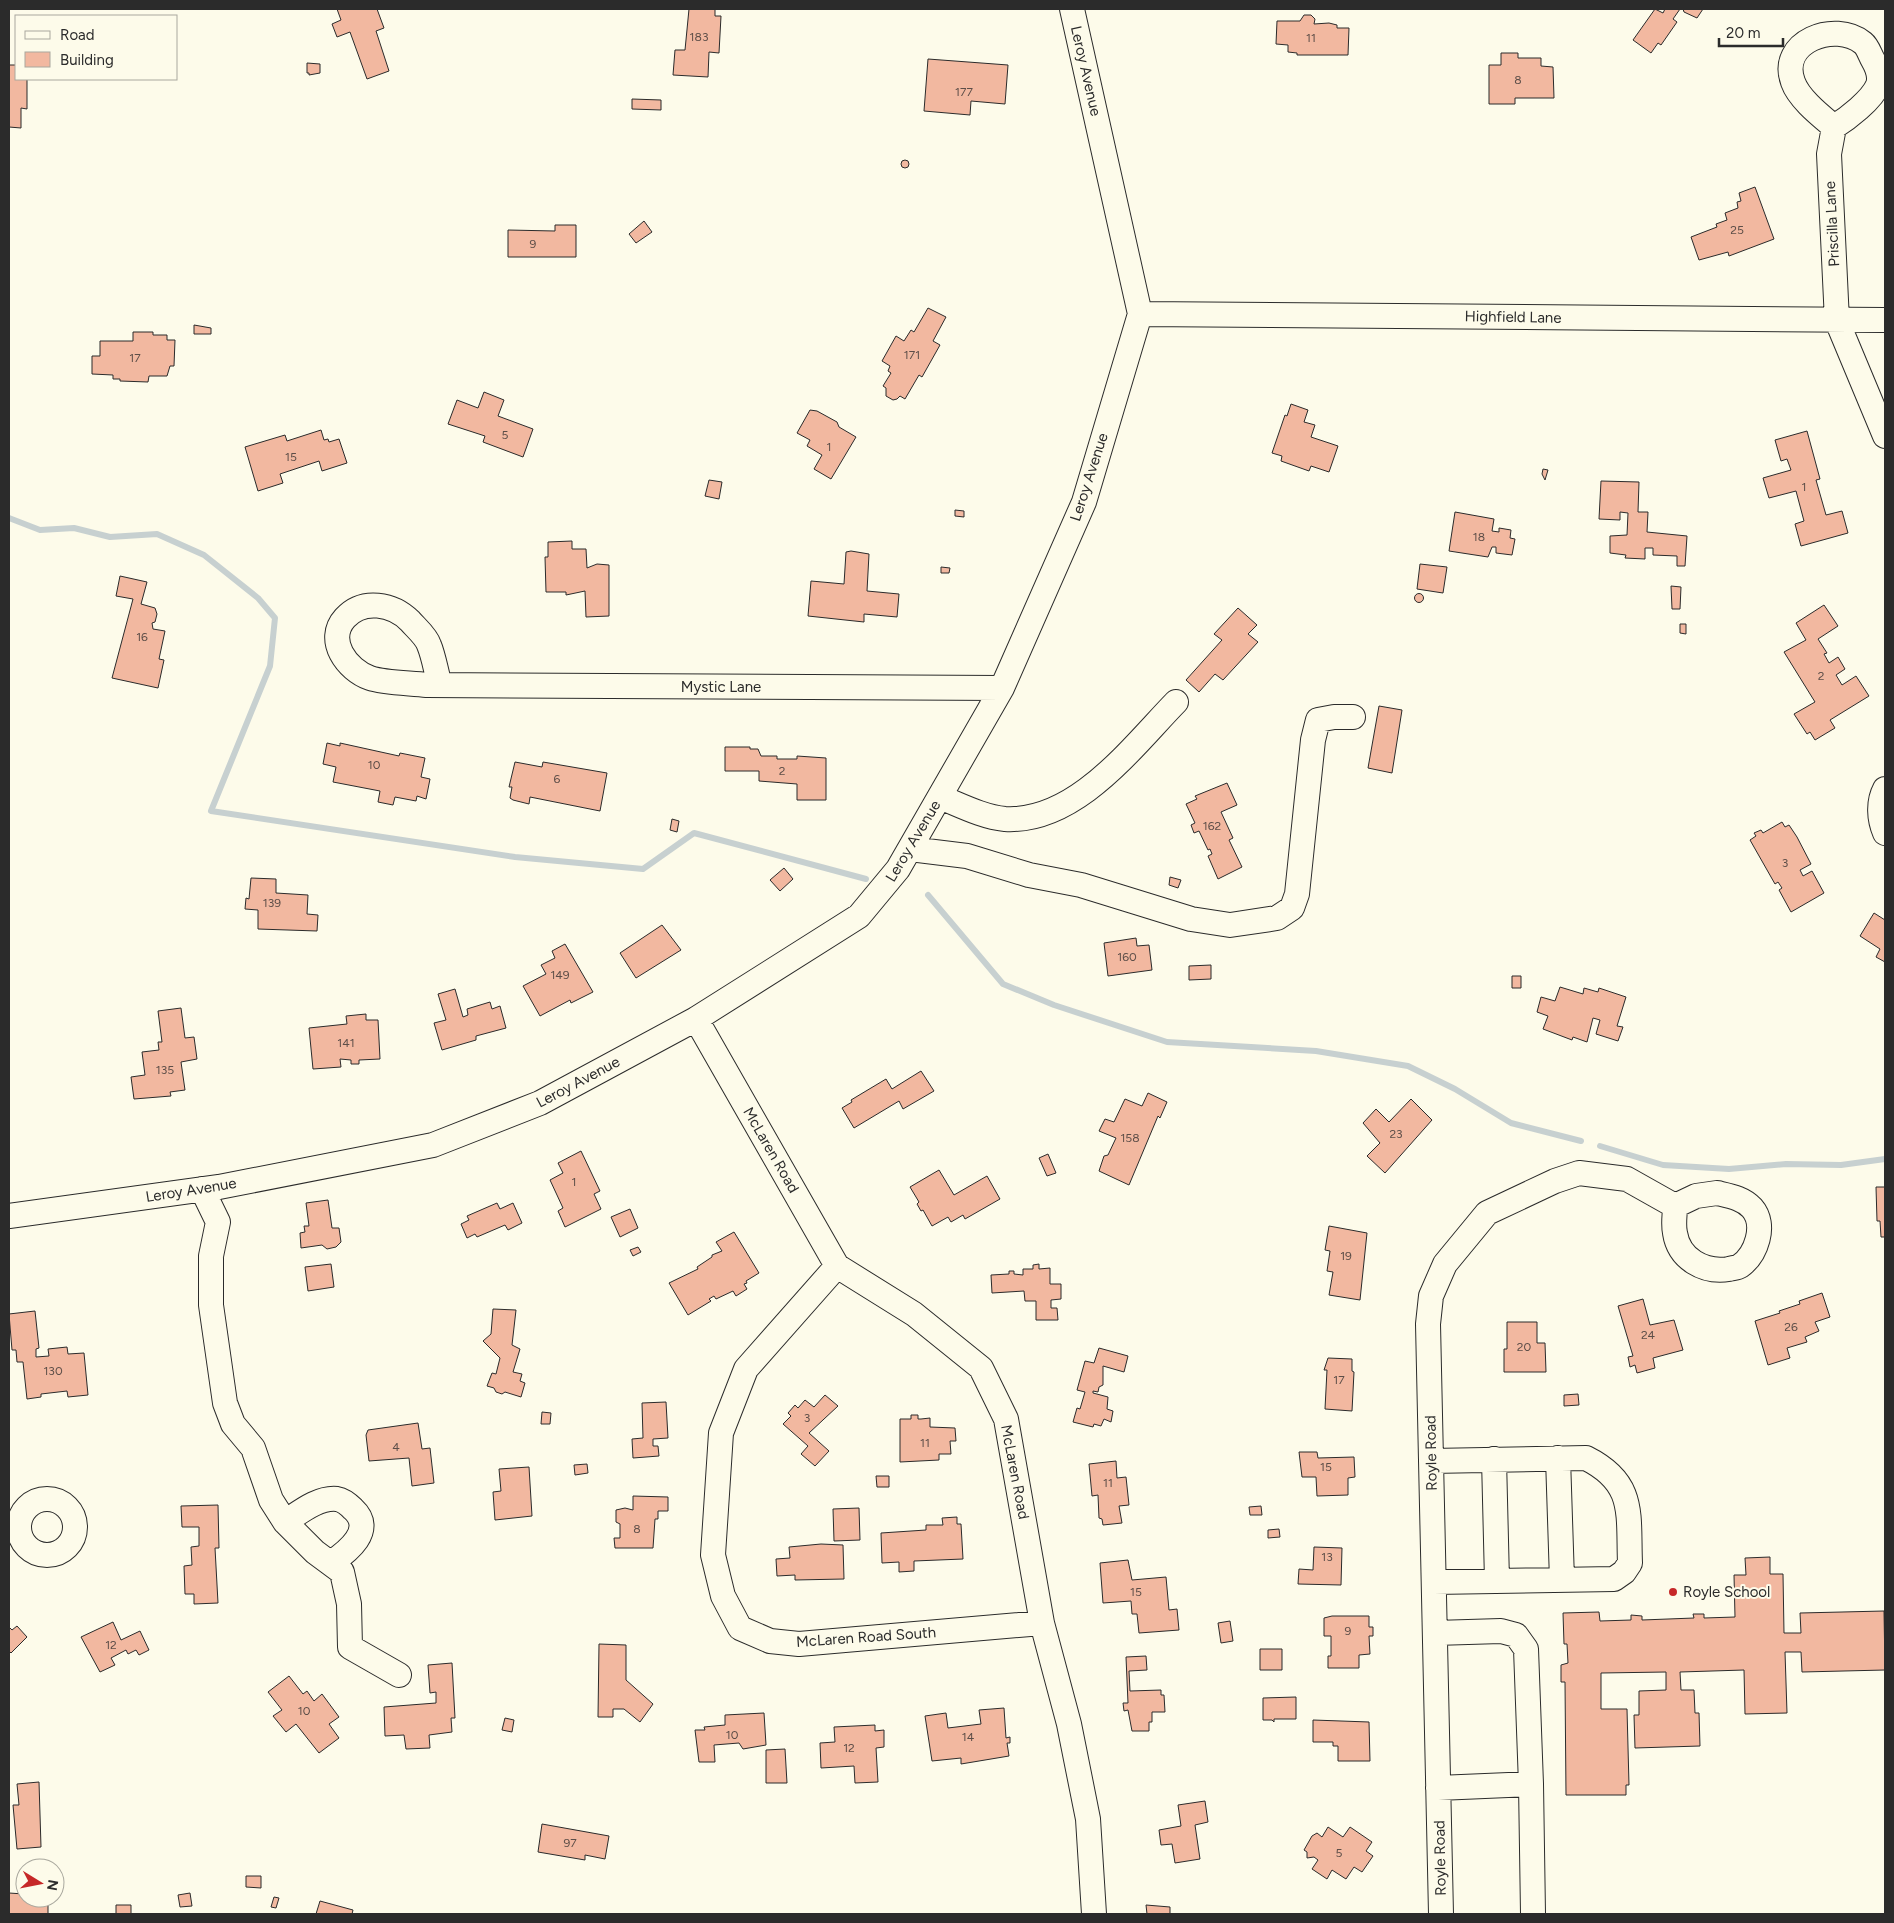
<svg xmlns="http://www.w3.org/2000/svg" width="1894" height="1923" viewBox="0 0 1894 1923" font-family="Figtree,sans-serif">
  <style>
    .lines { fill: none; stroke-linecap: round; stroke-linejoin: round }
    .stream { stroke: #c7d0d0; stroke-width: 6 }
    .building { fill: #f2b8a0; stroke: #2b2b2b }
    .minor-casing { stroke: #2b2b2b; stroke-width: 26 }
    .minor { stroke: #fdfbea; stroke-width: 24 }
    .poi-dot { fill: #c62828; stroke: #fdfbea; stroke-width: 2 }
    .labels { text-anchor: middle; stroke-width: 4; stroke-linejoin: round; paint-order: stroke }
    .number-label { font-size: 12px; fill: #5d4e48 }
    .street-label { font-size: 15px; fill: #2b2b2b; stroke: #fdfbea }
    .poi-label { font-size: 15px; fill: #2b2b2b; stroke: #fdfbea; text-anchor: start }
  </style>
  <rect width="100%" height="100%" fill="#fdfbea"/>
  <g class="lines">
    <path class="stream" d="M9 518 40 530 74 528 110 537 157 534 204 555 258 598 275 618 270 666 211 811 515 857 643 869 694 833 866 879
      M928 895 1003 984 1054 1005 1167 1042 1316 1051 1408 1066 1455 1089 1511 1123 1581 1141
      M1600 1146 1663 1165 1729 1169 1786 1164 1841 1165 1885 1159"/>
  </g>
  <path class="building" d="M337 9H377L384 28 376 31 389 71 367 79 350 32 337 37 332 24 341 20Z
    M689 9H715V16H721L719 53 709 52 708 77 673 75 675 50H685Z
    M1655 9 1663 13 1665 9H1680L1673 19 1677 22 1661 45 1658 43 1651 53 1633 40Z
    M1683 9H1703L1697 18 1684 12Z
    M1304 15H1311L1315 19 1314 24 1329 23 1337 25V28H1349L1348 55H1297V53L1288 52V45L1276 44 1277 21H1300Z
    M1501 53H1518V58H1541V66L1553 67 1554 98H1515V104H1489V65H1501Z
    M928 59 1008 65 1005 104 971 101 970 115 924 111Z
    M307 63 320 64V73L309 75V73H307Z
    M9 65H16V79H27V109L21 108V128L9 127Z
    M632 99 661 100V110L632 109Z
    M901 164a4 4 0 1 1 8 0a4 4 0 1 1-8 0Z
    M1755 187 1774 239 1729 256 1728 252 1699 260 1691 237 1717 227 1716 224 1727 220 1725 213 1738 208 1737 202 1741 201 1739 193Z
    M644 221 652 232 636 243 629 234Z
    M555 225H576V257H508V230L555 231Z
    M928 308 946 317 933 341 940 345 922 377 919 375 905 399 900 396 897 399 893 400 886 396V388L883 386 891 373 888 371 890 366 882 361 896 336 904 341 911 330 914 332Z
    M194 325 211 328V334H194Z
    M133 332H153V335H167V340H175L174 366H170L167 376H149L148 382 120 381V379H113V375L92 374V356H100V341H133Z
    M484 392 504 400 498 416 533 429 523 457 483 442 485 436 448 424 457 400 478 408Z
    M1291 404 1308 410 1304 422 1315 425 1311 437 1338 446 1329 472 1311 466 1309 471 1281 461 1282 456 1272 453 1285 415 1287 416Z
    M810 410 817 411 837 422 839 427 856 437 831 479 814 469 822 455 807 446 810 440 797 433Z
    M321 430 324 440 328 439 329 442 339 439 347 463 322 471 319 461 280 474 283 483 258 491 245 447 285 435 287 441Z
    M1807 431 1820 479 1816 480 1826 515 1842 511 1848 533 1801 546 1795 524 1804 521 1796 491 1769 498 1763 478 1791 470 1787 459 1781 461 1775 440Z
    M1543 469 1548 470 1545 480 1542 474Z
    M709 480 722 482 719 499 705 496Z
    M1601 481 1639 482 1638 512H1648L1647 532 1687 536 1685 566H1677V556L1653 555V548H1645V559L1625 558 1626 555 1610 553V536L1627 535 1628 513 1620 512V520L1599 519Z
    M955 510 964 511V517L955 516Z
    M1455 512 1494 519 1492 531 1499 532V528L1511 530 1510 538 1515 539 1512 555 1496 553V547H1492L1488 557 1449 551Z
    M572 541V549H586L587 568 597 564 609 565V616L586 617 585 591 566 595V592H546L545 557H548V542Z
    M851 551 869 554 867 591 899 594 897 617 864 614V622L808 616 811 581 844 584 846 552Z
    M1420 564 1447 567 1443 593 1417 589Z
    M941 567 950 568 949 573H941Z
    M120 576 147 582 141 604 155 608 157 614 155 622 152 623 153 629 165 631 159 659 164 660 158 688 112 678 133 599 116 596Z
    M1671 586 1681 587 1680 609H1672Z
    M1414.5 598a4.5 4.5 0 1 1 9 0a4.5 4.5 0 1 1-9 0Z
    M1824 605 1838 626 1818 639 1827 653 1824 654 1829 663 1838 657 1845 669 1836 675 1842 685 1856 676 1869 696 1830 720 1835 728 1815 740 1810 732 1807 734 1794 714 1815 702 1784 652 1806 640 1796 623Z
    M1238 608 1257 625 1248 634 1258 642 1223 680 1215 674 1199 692 1186 680 1222 640 1214 634Z
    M1680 624H1686V634L1680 633Z
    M1379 706 1402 710 1392 773 1368 768Z
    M327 743 340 746V743L399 756 400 753 425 758 421 777 430 779 426 799 417 796 416 801 395 797 393 805 378 802 380 791 333 782 336 767 323 764Z
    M725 747H750V749H758L761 756H777V759H797V756L826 758V800H797V784L759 781V771H725Z
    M515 762 542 767 543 762 607 773 600 811 530 797 529 804 513 800 510 798 512 787H509Z
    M1227 783 1237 805 1221 812 1233 838 1229 840 1242 867 1218 879 1208 856 1212 854 1210 849 1208 850 1199 831 1194 833 1191 825 1195 823 1186 804 1197 799 1195 796Z
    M672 819 679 821 677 832 670 830Z
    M1782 822 1785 827 1789 825 1797 837 1811 864 1800 870 1803 876 1812 871 1824 893 1791 912 1779 890 1782 888 1778 882 1775 884 1750 840 1756 836 1754 833 1761 830 1763 833Z
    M784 868 793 879 780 891 770 880Z
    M1170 877 1181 880 1178 888 1169 885Z
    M251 878 276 879V893L308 895 307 914 318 915 317 931 258 929V910L245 909 246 898 249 899Z
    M1874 913 1885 920V962L1876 957 1880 949 1860 936Z
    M662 925 681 950 636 978 620 953Z
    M1136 938 1137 946 1149 945 1152 970 1108 976 1104 943Z
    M565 944 593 992 571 1003 570 1000 540 1016 523 986 546 974 541 965 555 958 552 951Z
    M1211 965V979L1189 980V966Z
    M1512 976H1521V988H1512Z
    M1560 987 1583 994 1584 988 1598 992 1599 988 1626 997 1617 1026 1623 1027 1618 1041 1596 1034 1600 1020 1593 1018 1587 1042 1573 1037 1572 1040 1543 1029 1548 1016 1537 1012 1541 997 1555 1001Z
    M455 989 463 1017 468 1015 467 1009 490 1002 492 1009 500 1006 506 1028 476 1036V1040L442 1050 434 1023 446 1020 438 994Z
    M181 1008 185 1038 194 1037 197 1059 181 1062 185 1090 170 1092 171 1096 134 1099 131 1077 145 1075 142 1052 159 1050 158 1042H162L158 1011Z
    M366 1014V1020H378L380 1059 359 1060V1064H351V1060L340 1059 341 1067 313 1069 309 1028 347 1024 346 1016Z
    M921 1071 934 1091 903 1109 899 1101 854 1128 842 1108 852 1102 851 1100 886 1079 892 1089Z
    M1148 1093 1167 1102 1160 1118 1158 1116 1129 1185 1099 1171 1104 1156 1108 1155 1116 1138 1099 1131 1105 1119 1114 1122 1125 1099 1142 1106Z
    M1411 1099 1432 1120 1385 1173 1367 1156 1380 1143 1363 1123 1376 1109 1389 1122Z
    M581 1151 600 1191 594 1194 601 1209 565 1227 558 1211 563 1208 550 1180 563 1173 558 1163Z
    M1048 1154 1056 1173 1047 1176 1039 1158Z
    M939 1170 954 1195 987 1176 1000 1199 965 1219 963 1215 951 1222 948 1217 932 1226 923 1210 921 1211 917 1204 919 1202 910 1187Z
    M1876 1187H1885V1237H1881L1880 1221H1877Z
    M328 1200 332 1228H339L341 1242 336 1247 327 1249 322 1245 301 1248 300 1233 305 1232 304 1226H309L306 1203Z
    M497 1203 500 1209 513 1203 522 1223 508 1230 505 1225 477 1237 475 1234 467 1238 461 1224 469 1220 467 1216Z
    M630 1209 638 1228 620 1237 611 1217Z
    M1329 1226 1367 1233 1360 1300 1329 1295 1333 1272 1327 1271 1330 1251 1325 1250Z
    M734 1232 759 1273 746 1281 747 1283 744 1284 747 1289 736 1296 733 1291 716 1299 714 1296 709 1299 711 1301 688 1315 669 1283 698 1269 697 1267 712 1257V1255L722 1251 716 1242Z
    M638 1247 641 1252 633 1256 630 1250Z
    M331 1264 334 1287 308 1291 305 1267Z
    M1039 1264V1269L1050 1268V1284H1061V1299L1051 1300V1308H1057L1058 1320H1036V1301H1025L1024 1291 992 1293 991 1275 1009 1274V1271H1014V1274L1023 1275V1269H1033V1265Z
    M1822 1293 1830 1317 1815 1322 1819 1331 1805 1337 1807 1342 1787 1348 1790 1358 1768 1365 1755 1321 1780 1313 1779 1311 1800 1304 1799 1301Z
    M1643 1299 1650 1325 1674 1320 1683 1350 1653 1358 1655 1368 1637 1373 1635 1365 1630 1367 1628 1357 1633 1356 1618 1306Z
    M493 1309 516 1310 512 1345 520 1349 513 1372 522 1374 520 1381 525 1383 521 1397 505 1392 502 1394 496 1392 494 1388 487 1386 492 1373 496 1374 500 1358 483 1341 491 1334Z
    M35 1311 39 1348 36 1349V1357L49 1356 48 1349 67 1347 68 1354 84 1353 88 1395 68 1397 67 1391 41 1394V1397L27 1399 23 1362H17L16 1350H12L9 1314Z
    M1507 1322H1537V1343H1545L1546 1372H1504V1349H1507Z
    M1099 1348 1128 1356 1124 1372 1103 1366V1385L1099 1387 1098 1392 1093 1391V1393L1108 1397 1107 1409 1113 1411 1111 1422 1104 1419 1101 1426 1094 1424 1093 1427 1073 1422 1077 1408 1080 1409 1085 1392 1077 1390 1085 1361 1094 1363Z
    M1328 1358 1352 1359V1371L1354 1372 1352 1411 1325 1409 1327 1370H1324Z
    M1578 1394 1579 1405 1564 1406V1395Z
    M825 1395 838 1406 809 1433 829 1451 815 1466 801 1454 808 1446 783 1424 791 1416 788 1413 795 1405 798 1408 805 1400 814 1407Z
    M666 1402 668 1438 653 1439V1446H658L659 1456 633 1458 632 1439 643 1438 642 1403Z
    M542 1412 551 1413 550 1424H541Z
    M911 1415H918V1419H921L930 1418V1427L955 1428 956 1441H950L951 1454H939V1460L900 1462V1419H911Z
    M418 1423 422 1449 430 1448 434 1483 412 1486 409 1458 369 1461 366 1435 368 1430Z
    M1299 1452H1317L1318 1458 1354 1457 1355 1477 1348 1478V1495L1317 1496 1316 1477H1302Z
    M1116 1461 1117 1478 1126 1477 1129 1505 1119 1506 1122 1523 1103 1525 1102 1519 1099 1518 1098 1495 1092 1496 1089 1464Z
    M587 1464 588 1473 575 1475 574 1465Z
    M529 1467 532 1516 495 1520 493 1492 501 1491 499 1469Z
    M876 1476H889V1487H877Z
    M633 1496 668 1497V1511H658V1519H655L653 1548H615L614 1538H620V1524L616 1522V1510L625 1508 633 1510Z
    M218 1505 219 1548H215L218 1603 194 1604V1594H185L184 1566 192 1565 191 1547 199 1546V1527H182L181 1506Z
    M1261 1506 1262 1515H1250L1249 1507Z
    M859 1508 860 1540 834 1541 833 1509Z
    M957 1517V1524H961L963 1559 914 1561V1571L899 1572V1562L882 1563 881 1533 926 1530V1525H943L942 1518Z
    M1279 1529 1280 1537 1268 1538V1530Z
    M821 1544 843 1545 844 1579 795 1580V1575L777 1576 776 1559 790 1558 789 1547Z
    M1314 1547 1342 1548 1341 1585 1298 1584 1299 1569 1313 1570Z
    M1770 1557V1574H1783L1784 1633H1801L1800 1613 1884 1611 1885 1670 1802 1672 1801 1652H1785L1787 1713 1745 1714 1744 1670 1680 1672 1681 1690H1694L1695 1713H1699L1700 1746 1635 1748 1634 1715H1639V1691L1666 1690V1672L1601 1673V1709H1627L1629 1785H1626V1795H1566L1565 1682H1561V1665L1568 1663 1567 1644H1564L1563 1613 1599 1612 1600 1621 1631 1620V1615L1642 1616V1620L1694 1618 1693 1614H1704V1618L1735 1617 1734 1575H1746L1745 1558Z
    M1128 1560 1132 1580 1166 1577 1169 1610 1177 1609 1179 1630 1139 1633 1137 1614H1132L1131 1601 1103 1603 1100 1563Z
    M1332 1616H1369V1627H1373V1636H1369L1370 1654 1359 1655V1668H1328V1656H1331V1636H1324V1618Z
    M1230 1621 1233 1641 1221 1643 1218 1623Z
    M113 1622 121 1640 140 1631 149 1650 139 1655 136 1650 128 1654 126 1650 111 1658 115 1665 100 1672 81 1637Z
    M17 1626 27 1637 11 1653 9 1651V1627L12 1630Z
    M599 1644 626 1645V1680L653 1704 640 1722 624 1709H613V1717H598Z
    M1260 1649H1282V1670H1260Z
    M1146 1656 1147 1670 1129 1671 1130 1691 1161 1690V1695H1164L1165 1712H1152V1722H1149V1731H1132L1128 1710 1124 1711 1123 1703H1128L1126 1657Z
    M452 1663 455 1718H451L452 1732 429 1735 430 1748 406 1749 404 1735 385 1736 384 1707 436 1703V1692L430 1693 428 1665Z
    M289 1676 303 1694 307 1691 314 1701 322 1694 339 1717 329 1724 339 1738 319 1753 296 1724 286 1732 273 1716 282 1710 268 1692Z
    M1296 1697V1719H1274V1722L1272 1720H1263V1698Z
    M1004 1708 1006 1738 1010 1737V1743H1007L1009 1756 961 1764V1758L932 1761 925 1716 946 1713 948 1728 981 1724 979 1710Z
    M764 1713 766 1745 743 1749 739 1743 714 1745 715 1762H699L695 1730H705L704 1727 725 1725V1715Z
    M505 1718 514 1720 512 1732 502 1730Z
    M1313 1720 1369 1722 1370 1761H1338V1746H1333V1742H1313Z
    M875 1725V1731L884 1730V1747L876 1748 878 1782 855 1783 854 1766 821 1768 820 1743 835 1742 834 1727Z
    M785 1749 787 1783H766V1750Z
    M39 1782 41 1847 17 1849 13 1805H19L17 1784Z
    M1205 1801 1208 1822 1195 1825 1200 1859 1175 1863 1172 1844 1161 1845 1159 1830 1181 1826 1178 1805Z
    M542 1824 609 1836 605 1859 585 1855V1860L538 1852Z
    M1328 1827 1343 1837 1350 1827 1372 1842 1366 1851 1373 1856 1362 1872 1354 1867 1346 1879 1332 1870 1327 1879 1312 1869 1318 1860 1314 1857 1307 1858V1852L1304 1850 1312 1836 1317 1833 1322 1837Z
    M246 1876H261V1888L246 1887Z
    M9 1893 24 1894 25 1898H48V1914H9Z
    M190 1893 192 1906 180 1907 178 1895Z
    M274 1897 279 1898 276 1908 271 1907Z
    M320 1901 353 1910 352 1914H316Z
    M116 1905H131V1914H116Z
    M1146 1905 1170 1907V1914H1147Z"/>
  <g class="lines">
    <defs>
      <path id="minor" d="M1834 127C1847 119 1872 100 1878 85 1881 76 1877 67 1873 60 1870 55 1868 47 1863 43 1835 20 1778 42 1793 82 1799 99 1821 116 1834 127L1829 154 1837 321 1885 436
        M1140 314 1885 320
        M440 685C436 672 434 657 429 645 426 636 416 628 410 621 393 604 363 598 345 618 325 640 347 670 370 678 384 683 411 683 427 685L1002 688
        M1885 789C1878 802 1879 819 1885 833
        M940 797C960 805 983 817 1005 819 1076 823 1132 747 1176 702
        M910 849 967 856 1029 875 1081 885 1191 919 1230 925 1277 918 1292 908 1297 894 1313 740 1318 720 1334 717H1353
        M696 1019 837 1266 914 1314 981 1368 1006 1419 1042 1623 1069 1724 1088 1819 1094 1914
        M202 1189 218 1222 211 1256V1305L225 1403 233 1424 253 1448 271 1500 285 1522 315 1552 342 1572 349 1604 350 1647 399 1675
        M1717 1193C1730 1196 1743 1198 1752 1208 1767 1225 1756 1255 1740 1266 1737 1268 1732 1268 1729 1269 1704 1273 1679 1259 1675 1233 1673 1224 1675 1214 1675 1206L1696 1196Z
        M9 1216 219 1187 433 1145 540 1103 696 1019 859 916 898 869 1002 688 1084 502 1140 314 1072 9
        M837 1266 746 1369 721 1433 713 1555 723 1596 740 1628 770 1641 799 1644 1042 1623
        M1558 1458 1562 1580
        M1494 1459 1497 1581
        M1431 1461 1586 1458C1636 1483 1628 1514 1630 1563L1624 1572 1614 1579 1434 1582
        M19 1527a28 28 0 1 1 56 0a28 28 0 1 1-56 0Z
        M285 1522C299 1513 318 1497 337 1499 343 1500 349 1505 353 1509 376 1530 347 1552 331 1563
        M1435 1633 1501 1631 1516 1635 1526 1649 1531 1784 1438 1788
        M1531 1784 1533 1914
        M1441 1914 1428 1324 1431 1296 1445 1264 1487 1213 1555 1181 1579 1173 1627 1179 1675 1206"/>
    </defs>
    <use href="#minor" class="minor-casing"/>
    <use href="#minor" class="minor"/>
  </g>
  <circle class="poi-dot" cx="1673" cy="1592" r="5"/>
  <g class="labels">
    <g class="number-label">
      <text x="699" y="41">183</text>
      <text x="1311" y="42">11</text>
      <text x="1518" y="84">8</text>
      <text x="964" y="96">177</text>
      <text x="1737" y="234">25</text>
      <text x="533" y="248">9</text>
      <text x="912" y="359">171</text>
      <text x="135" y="362">17</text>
      <text x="505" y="439">5</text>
      <text x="829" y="451">1</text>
      <text x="291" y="461">15</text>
      <text x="1804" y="491">1</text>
      <text x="1479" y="541">18</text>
      <text x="142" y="641">16</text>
      <text x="1821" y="680">2</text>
      <text x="374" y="769">10</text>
      <text x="782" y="775">2</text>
      <text x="557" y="783">6</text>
      <text x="1212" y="830">162</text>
      <text x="1785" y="867">3</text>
      <text x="272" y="907">139</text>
      <text x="1127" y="961">160</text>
      <text x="560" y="979">149</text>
      <text x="346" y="1047">141</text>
      <text x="165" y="1074">135</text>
      <text x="1396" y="1138">23</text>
      <text x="1130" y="1142">158</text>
      <text x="574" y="1186">1</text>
      <text x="1346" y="1260">19</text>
      <text x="1791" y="1331">26</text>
      <text x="1648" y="1339">24</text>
      <text x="1524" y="1351">20</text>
      <text x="53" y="1375">130</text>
      <text x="1339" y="1384">17</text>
      <text x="807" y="1422">3</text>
      <text x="925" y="1447">11</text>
      <text x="396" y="1451">4</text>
      <text x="1326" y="1471">15</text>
      <text x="1108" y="1487">11</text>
      <text x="637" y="1533">8</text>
      <text x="1327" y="1561">13</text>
      <text x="1136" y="1596">15</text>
      <text x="1348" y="1635">9</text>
      <text x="111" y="1649">12</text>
      <text x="304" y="1715">10</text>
      <text x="732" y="1739">10</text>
      <text x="968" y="1741">14</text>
      <text x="849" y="1752">12</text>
      <text x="570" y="1847">97</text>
      <text x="1339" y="1857">5</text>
    </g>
    <g class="street-label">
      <text transform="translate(1086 71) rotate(77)" y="5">Leroy Avenue</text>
      <text transform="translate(1832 224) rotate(-93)" y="5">Priscilla Lane</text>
      <text transform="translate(1513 317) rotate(1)" y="5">Highfield Lane</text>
      <text transform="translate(1089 477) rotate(-72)" y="5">Leroy Avenue</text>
      <text x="721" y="692">Mystic Lane</text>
      <text transform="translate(913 841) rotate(-59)" y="5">Leroy Avenue</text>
      <text transform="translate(578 1082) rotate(-28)" y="5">Leroy Avenue</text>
      <text transform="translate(771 1150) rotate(60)" y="5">McLaren Road</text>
      <text transform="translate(191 1190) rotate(-9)" y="5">Leroy Avenue</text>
      <text transform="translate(1431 1453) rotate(-91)" y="5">Royle Road</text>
      <text transform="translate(1015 1472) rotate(79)" y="5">McLaren Road</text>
      <text transform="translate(866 1637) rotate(-4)" y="5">McLaren Road South</text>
      <text transform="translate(1440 1858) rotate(-91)" y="5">Royle Road</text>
    </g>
    <g class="poi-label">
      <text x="1683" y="1597">Royle School</text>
    </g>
  </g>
  <rect width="1894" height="1923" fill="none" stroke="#2b2b2b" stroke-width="20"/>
  <rect x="15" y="15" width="162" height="65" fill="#fdfbea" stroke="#a9a89e"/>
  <rect x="25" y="31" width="25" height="8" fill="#fdfbea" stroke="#a9a89e"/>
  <text x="60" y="40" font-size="15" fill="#2b2b2b">Road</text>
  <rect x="25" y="52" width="25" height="15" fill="#f2b8a0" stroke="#a9a89e"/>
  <text x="60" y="65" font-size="15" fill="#2b2b2b">Building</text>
  <g transform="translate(40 1883) rotate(100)"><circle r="24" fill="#fdfbea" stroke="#a9a89e"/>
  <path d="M0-4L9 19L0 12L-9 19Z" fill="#c62828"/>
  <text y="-8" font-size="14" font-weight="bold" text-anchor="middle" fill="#2b2b2b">N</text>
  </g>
  <path d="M1719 38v8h64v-8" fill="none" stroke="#2b2b2b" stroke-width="2.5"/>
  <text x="1726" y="38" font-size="15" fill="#2b2b2b" stroke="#fdfbea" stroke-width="4" paint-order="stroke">20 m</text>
</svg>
